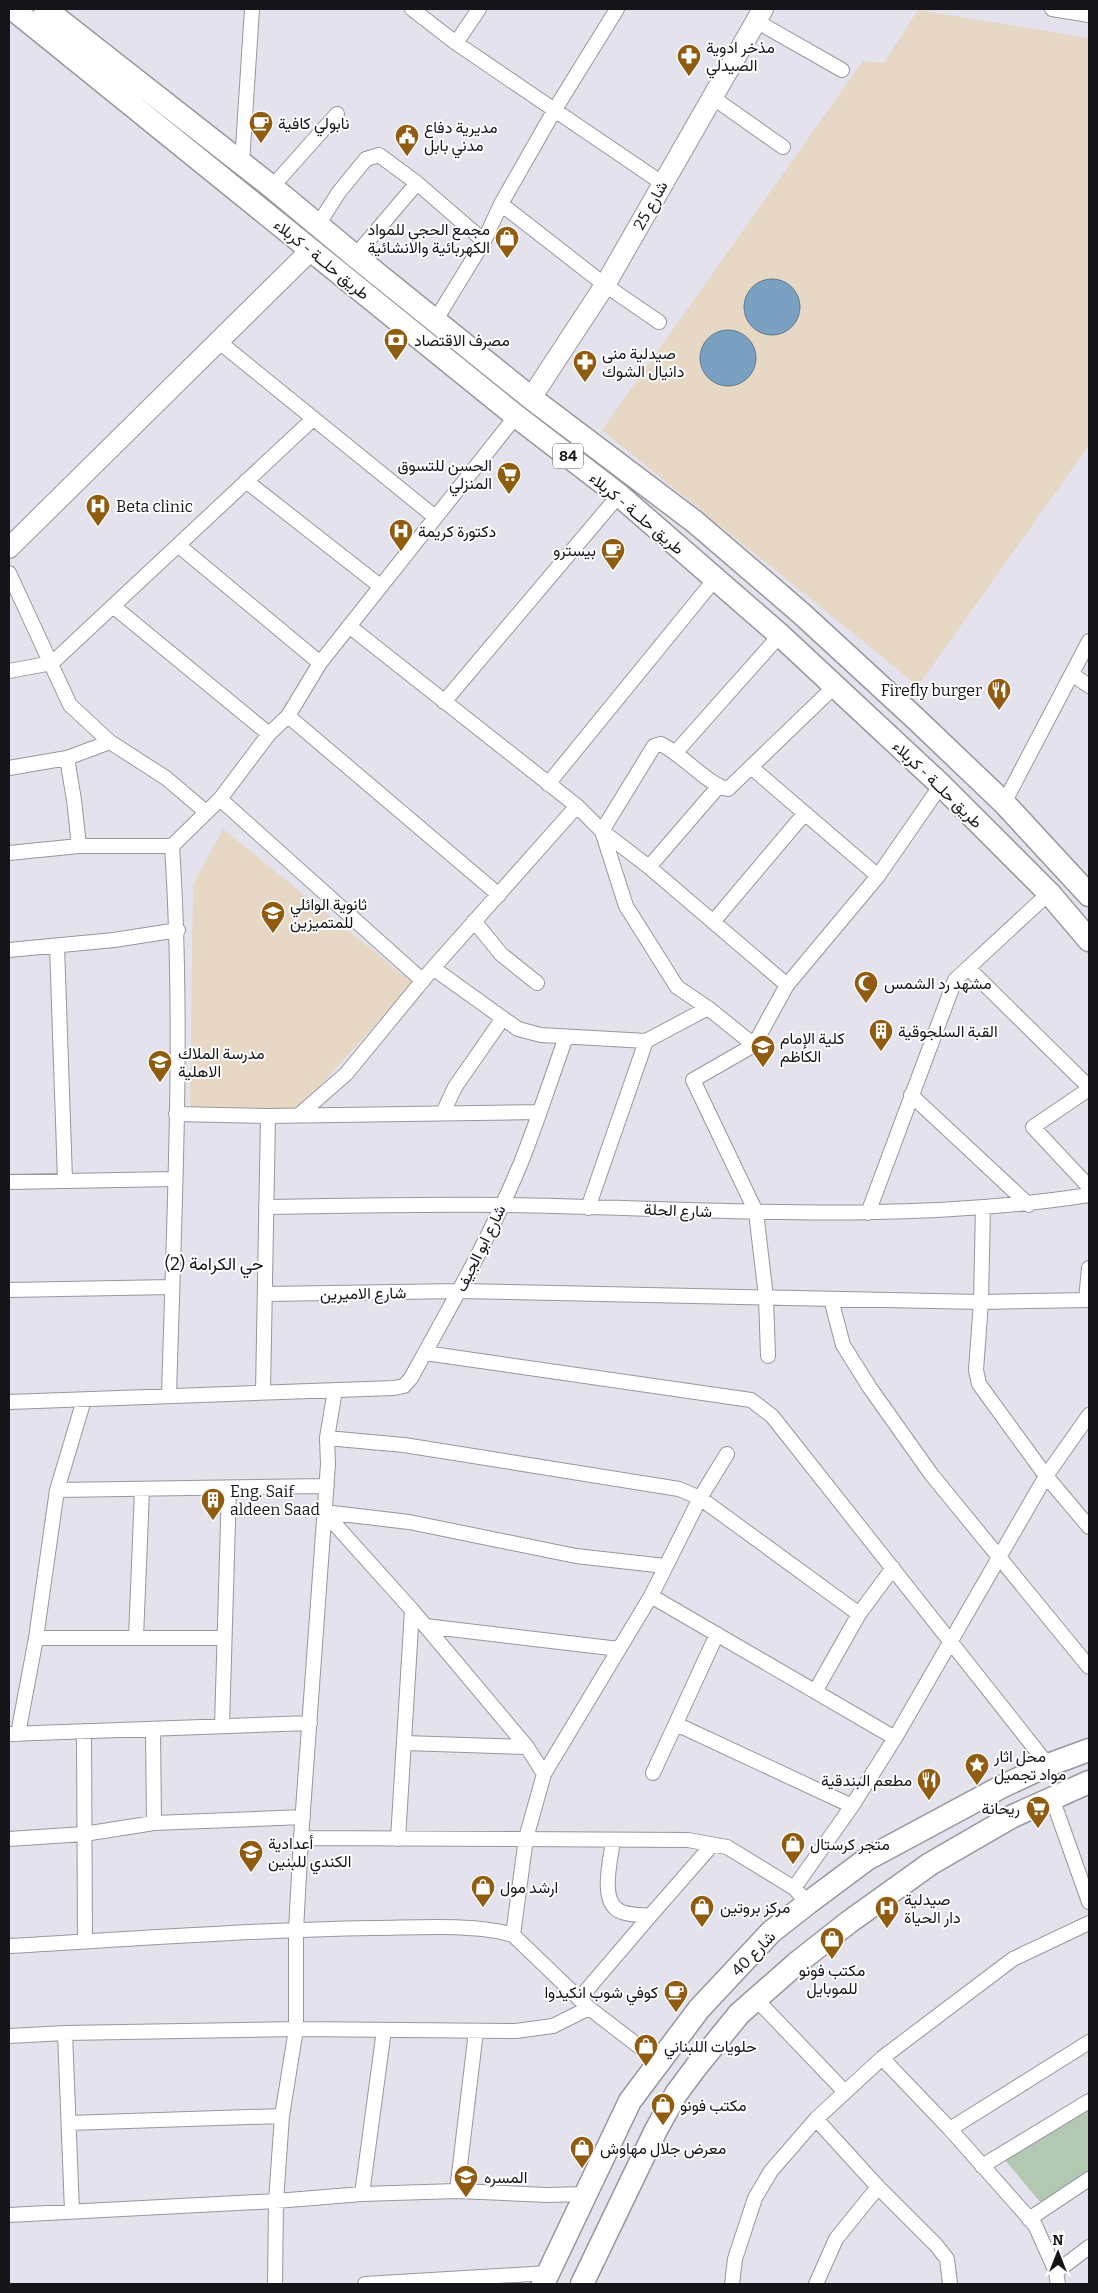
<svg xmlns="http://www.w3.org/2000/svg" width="1098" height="2293" viewBox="0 0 1098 2293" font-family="Bitter,Vazirmatn,serif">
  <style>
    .industrial { fill: #e7d7c5 }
    .education { fill: #e6d8c5 }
    .green { fill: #b2c8b2 }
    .water { fill: #7aa1c2; stroke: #5c778f }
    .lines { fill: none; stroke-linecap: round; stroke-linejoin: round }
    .street-casing { stroke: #98969f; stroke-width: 16 }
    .secondary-casing { stroke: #98969f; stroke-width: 22 }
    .primary-casing { stroke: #98969f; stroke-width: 25 }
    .street { stroke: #fff; stroke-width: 14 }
    .secondary { stroke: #fff; stroke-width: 20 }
    .primary { stroke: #fff; stroke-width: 22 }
    .labels { text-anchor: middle; stroke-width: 4; stroke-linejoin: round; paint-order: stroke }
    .shield { fill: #fff; stroke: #5b5a5d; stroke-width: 1 }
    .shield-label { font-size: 15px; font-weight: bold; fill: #151418 }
    .poi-label { font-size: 16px; fill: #151418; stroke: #fff; text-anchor: start }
    .street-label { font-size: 16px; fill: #151418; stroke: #fff }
    .neighbourhood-label { font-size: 18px; fill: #151418; stroke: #fff }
  </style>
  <rect width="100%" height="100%" fill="#e4e2ec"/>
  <path class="industrial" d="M918 10 1089 38V445L918 686 602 430 863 61 884 63Z"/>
  <path class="education" d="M223 829 413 983 297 1111H190L193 885Z"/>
  <path class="green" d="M1089 2108V2171L1041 2203 1005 2160Z"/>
  <path class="water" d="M744 307a28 28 0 1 1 56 0a28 28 0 1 1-56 0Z
    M700 358a28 28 0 1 1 56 0a28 28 0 1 1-56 0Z"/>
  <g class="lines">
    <defs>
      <path id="street" d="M412 9 456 43 662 183
        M1052 9 1089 15
        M756 21 842 70
        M456 43 479 9
        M712 97 783 147
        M242 163 252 9
        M272 187 337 114
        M501 204 605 285 659 322
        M318 225 339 192 366 159 379 155 417 183 484 241
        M355 256 417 183
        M435 321 484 241 501 204 554 111 617 9
        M218 341 435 517
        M246 481 380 586
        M178 545 320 663
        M9 573 70 705 110 742 166 778 206 812
        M113 606 269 734
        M349 626 577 806 602 831 649 867 787 985
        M9 671 52 663 313 419
        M1072 674 1089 686
        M444 702 619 495
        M288 716 499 895
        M676 752 780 635
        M67 758 74 800 79 846
        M751 767 878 876
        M9 768 67 758 110 742
        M548 784 715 579
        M220 799 423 981
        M1004 803 1089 641
        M9 853 79 846H172L220 799 269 734 288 716 320 663 516 416
        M649 867 718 787
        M474 921 501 954 537 983
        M713 922 805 813
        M57 946 65 1180
        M9 950 114 940 178 930
        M433 968 518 1029 541 1035 646 1041 708 1008
        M968 968 1089 1087
        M754 1045 708 1008 677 987 626 906 602 831 654 746 661 744C683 755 708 785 728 789L834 687
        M1089 1089 1033 1127 1089 1187
        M911 1095 1029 1205
        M443 1113 455 1087 503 1018
        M176 1114 268 1116 539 1112
        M299 1115 346 1074 433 968 577 806
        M9 1182 174 1179
        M266 1207C345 1206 424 1204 502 1205 698 1208 895 1225 1089 1195
        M983 1207 981 1302 976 1370 979 1384 1046 1476 1089 1527
        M588 1208 646 1041
        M868 1213 955 980 1049 893
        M9 1290 172 1287
        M265 1294 460 1291 981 1302 1089 1300
        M831 1299 843 1345 870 1388 931 1474 1089 1667
        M1086 1300 1089 1268
        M425 1353 751 1400 772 1416 1048 1765
        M768 1356 766 1297 756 1212 693 1080 754 1045 787 985 878 876 941 785
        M263 1392 268 1116
        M169 1396C174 1213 184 1029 172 846
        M9 1402 394 1388 404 1386 411 1378C451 1305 493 1233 524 1155 539 1116 552 1076 566 1037
        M327 1438 404 1445 679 1489 700 1498 859 1614
        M57 1490 327 1486
        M324 1512 409 1522 576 1556 665 1566
        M324 1512 412 1610 527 1747 544 1774
        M651 1596 895 1738
        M425 1626 619 1649
        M36 1638H224
        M136 1638 142 1490
        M816 1690 859 1614 893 1568
        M676 1724 852 1806
        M222 1726 229 1488
        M153 1729 154 1823
        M84 1731 85 1941
        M9 1734 310 1723
        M18 1734 36 1638 57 1490 84 1400
        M405 1743 527 1747
        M653 1773 717 1634
        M1052 1798 1089 1902
        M301 1838 688 1840 727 1847 794 1888
        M9 1839 84 1834 154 1823 303 1817
        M398 1839 412 1610
        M613 1840C611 1859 598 1904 622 1912 630 1915 641 1915 650 1916L712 1845
        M808 1903 794 1888 852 1806 895 1738 1046 1476 1089 1415
        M513 1935 526 1838 544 1774 651 1596 700 1498 727 1454
        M9 1946C130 1939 251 1930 373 1928 412 1928 477 1923 513 1935L589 2008 658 2061
        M579 1999 650 1916
        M756 1999 845 2092
        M65 2033 72 2211
        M9 2036 65 2033 296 2029 516 2031 553 2026 589 2008
        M882 2058 950 2129 1035 2225 1056 2272 1058 2284
        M816 2119 878 2187 936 2245 947 2259 950 2284
        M69 2123 282 2116
        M950 2129 1089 2042
        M982 2166 1089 2101
        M457 2191 476 2031
        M362 2194 384 2030
        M9 2215 276 2201 362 2194 457 2191 547 2195 587 2194
        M1029 2219 1089 2179
        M1056 2272 1089 2247
        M275 2284 276 2201 282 2116 296 2029V1930L301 1838 328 1464 327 1438 335 1390
        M365 2284 548 2273
        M732 2284 735 2259 755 2198 771 2171 816 2119 882 2058 1013 1959 1089 1923
        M816 2284 836 2239 878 2187"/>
      <path id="secondary" d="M531 398 605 285 763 9
        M9 548 311 250"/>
      <path id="primary" d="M13 9 516 416 619 495 780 635 941 785 1049 893 1089 940
        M45 9 272 187 355 256 531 398 695 522 802 614 916 719 1004 803 1089 895
        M543 2284 630 2101 699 2009 771 1932 808 1903 867 1859 1001 1787 1048 1765 1089 1750
        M582 2284 656 2130 676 2094 696 2067 739 2014 797 1963 849 1922 930 1864 1013 1816 1089 1782"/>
    </defs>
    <use href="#street" class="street-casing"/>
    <use href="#secondary" class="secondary-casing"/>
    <use href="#primary" class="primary-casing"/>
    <use href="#street" class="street"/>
    <use href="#secondary" class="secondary"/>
    <use href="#primary" class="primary"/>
  </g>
  <defs>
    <symbol id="pharmacy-pin" viewBox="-11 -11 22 30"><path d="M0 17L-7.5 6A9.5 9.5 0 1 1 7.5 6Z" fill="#905c0f" stroke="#fff"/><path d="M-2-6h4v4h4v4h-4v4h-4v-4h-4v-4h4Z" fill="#fff"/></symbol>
    <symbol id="cafe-pin" viewBox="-11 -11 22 30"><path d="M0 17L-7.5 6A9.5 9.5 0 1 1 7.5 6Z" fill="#905c0f" stroke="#fff"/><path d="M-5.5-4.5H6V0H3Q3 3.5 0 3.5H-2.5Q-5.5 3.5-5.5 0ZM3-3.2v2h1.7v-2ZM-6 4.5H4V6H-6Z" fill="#fff"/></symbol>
    <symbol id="civic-pin" viewBox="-11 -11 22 30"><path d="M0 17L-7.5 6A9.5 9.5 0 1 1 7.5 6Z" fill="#905c0f" stroke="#fff"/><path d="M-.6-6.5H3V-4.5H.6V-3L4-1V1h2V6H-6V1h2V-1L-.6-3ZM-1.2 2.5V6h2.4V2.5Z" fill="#fff"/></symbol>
    <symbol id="shop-pin" viewBox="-11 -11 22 30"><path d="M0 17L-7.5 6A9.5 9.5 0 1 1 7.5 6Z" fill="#905c0f" stroke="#fff"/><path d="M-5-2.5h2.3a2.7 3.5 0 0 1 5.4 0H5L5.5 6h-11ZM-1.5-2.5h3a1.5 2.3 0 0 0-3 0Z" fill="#fff"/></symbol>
    <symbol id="bank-pin" viewBox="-11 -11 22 30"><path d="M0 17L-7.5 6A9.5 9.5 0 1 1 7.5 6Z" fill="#905c0f" stroke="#fff"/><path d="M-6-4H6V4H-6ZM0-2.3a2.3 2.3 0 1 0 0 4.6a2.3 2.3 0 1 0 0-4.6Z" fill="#fff"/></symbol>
    <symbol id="supermarket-pin" viewBox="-11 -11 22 30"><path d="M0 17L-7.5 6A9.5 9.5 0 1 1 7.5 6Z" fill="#905c0f" stroke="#fff"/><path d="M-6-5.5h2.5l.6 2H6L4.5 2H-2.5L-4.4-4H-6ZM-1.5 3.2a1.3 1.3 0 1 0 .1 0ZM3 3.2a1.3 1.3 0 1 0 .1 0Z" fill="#fff"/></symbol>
    <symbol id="hospital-pin" viewBox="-11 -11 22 30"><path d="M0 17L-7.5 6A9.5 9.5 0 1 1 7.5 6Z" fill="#905c0f" stroke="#fff"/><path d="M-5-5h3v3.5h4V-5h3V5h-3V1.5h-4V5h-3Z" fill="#fff"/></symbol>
    <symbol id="restaurant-pin" viewBox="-11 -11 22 30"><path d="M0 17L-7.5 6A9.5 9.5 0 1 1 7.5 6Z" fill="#905c0f" stroke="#fff"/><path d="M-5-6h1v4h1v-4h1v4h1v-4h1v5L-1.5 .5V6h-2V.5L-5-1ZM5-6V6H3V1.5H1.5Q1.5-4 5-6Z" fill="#fff"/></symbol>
    <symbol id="school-pin" viewBox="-11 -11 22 30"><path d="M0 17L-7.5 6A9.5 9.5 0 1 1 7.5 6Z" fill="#905c0f" stroke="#fff"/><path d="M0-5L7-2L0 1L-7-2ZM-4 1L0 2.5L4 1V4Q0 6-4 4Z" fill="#fff"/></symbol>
    <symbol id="mosque-pin" viewBox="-11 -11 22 30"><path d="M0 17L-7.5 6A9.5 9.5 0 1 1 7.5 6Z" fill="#905c0f" stroke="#fff"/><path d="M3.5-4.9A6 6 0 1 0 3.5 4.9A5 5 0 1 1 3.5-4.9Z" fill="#fff"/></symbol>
    <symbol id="building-pin" viewBox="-11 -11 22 30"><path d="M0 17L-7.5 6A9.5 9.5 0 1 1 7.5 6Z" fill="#905c0f" stroke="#fff"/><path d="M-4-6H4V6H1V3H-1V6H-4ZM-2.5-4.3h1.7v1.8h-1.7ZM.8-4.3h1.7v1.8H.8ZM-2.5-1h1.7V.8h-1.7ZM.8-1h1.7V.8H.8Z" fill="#fff"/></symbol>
    <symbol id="university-pin" viewBox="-11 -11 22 30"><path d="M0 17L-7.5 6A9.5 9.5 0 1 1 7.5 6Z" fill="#905c0f" stroke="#fff"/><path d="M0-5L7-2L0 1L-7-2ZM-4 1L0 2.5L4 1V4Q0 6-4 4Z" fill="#fff"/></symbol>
    <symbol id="sight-pin" viewBox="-11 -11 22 30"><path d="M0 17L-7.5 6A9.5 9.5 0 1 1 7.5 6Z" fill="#905c0f" stroke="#fff"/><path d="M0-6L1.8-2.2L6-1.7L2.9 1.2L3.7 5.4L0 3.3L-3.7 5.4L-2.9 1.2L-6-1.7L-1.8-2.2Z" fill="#fff"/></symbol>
  </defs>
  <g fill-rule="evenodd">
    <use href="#pharmacy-pin" x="675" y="42" width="28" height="38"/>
    <use href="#cafe-pin" x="247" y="109" width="28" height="38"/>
    <use href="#civic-pin" x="393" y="122" width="28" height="38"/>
    <use href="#shop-pin" x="493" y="224" width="28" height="38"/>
    <use href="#bank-pin" x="382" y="326" width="28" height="38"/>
    <use href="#pharmacy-pin" x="571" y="348" width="28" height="38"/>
    <use href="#supermarket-pin" x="495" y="460" width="28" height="38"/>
    <use href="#hospital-pin" x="84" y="492" width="28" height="38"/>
    <use href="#hospital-pin" x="387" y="517" width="28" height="38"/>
    <use href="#cafe-pin" x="599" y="536" width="28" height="38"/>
    <use href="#restaurant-pin" x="985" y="676" width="28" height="38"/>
    <use href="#school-pin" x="259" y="899" width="28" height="38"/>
    <use href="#mosque-pin" x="852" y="969" width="28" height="38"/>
    <use href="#building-pin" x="867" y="1017" width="28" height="38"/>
    <use href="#university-pin" x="749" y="1033" width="28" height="38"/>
    <use href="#school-pin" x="146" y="1048" width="28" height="38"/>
    <use href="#building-pin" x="199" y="1486" width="28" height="38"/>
    <use href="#sight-pin" x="963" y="1751" width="28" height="38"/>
    <use href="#restaurant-pin" x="915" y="1766" width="28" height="38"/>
    <use href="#supermarket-pin" x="1024" y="1794" width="28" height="38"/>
    <use href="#shop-pin" x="779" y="1830" width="28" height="38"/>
    <use href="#school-pin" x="237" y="1838" width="28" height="38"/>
    <use href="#shop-pin" x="469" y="1873" width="28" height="38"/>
    <use href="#shop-pin" x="688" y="1893" width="28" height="38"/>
    <use href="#hospital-pin" x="873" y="1894" width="28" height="38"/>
    <use href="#shop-pin" x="818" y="1925" width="28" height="38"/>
    <use href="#cafe-pin" x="662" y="1978" width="28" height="38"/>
    <use href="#shop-pin" x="632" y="2032" width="28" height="38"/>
    <use href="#shop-pin" x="649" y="2091" width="28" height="38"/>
    <use href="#shop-pin" x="568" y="2134" width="28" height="38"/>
    <use href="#school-pin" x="452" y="2163" width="28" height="38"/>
  </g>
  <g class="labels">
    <rect class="shield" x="553" y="443.5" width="30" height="25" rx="4"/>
    <g class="shield-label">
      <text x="568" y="461">84</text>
    </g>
    <g class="poi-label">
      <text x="706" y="53">مذخر ادوية<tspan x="706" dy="18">الصيدلي</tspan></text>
      <text x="278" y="129">نابولي كافية</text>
      <text x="424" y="133">مديرية دفاع<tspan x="424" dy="18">مدني بابل</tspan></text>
      <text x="490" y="235" text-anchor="end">مجمع الحجي للمواد<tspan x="490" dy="18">الكهربائية والانشائية</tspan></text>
      <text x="414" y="346">مصرف الاقتصاد</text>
      <text x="602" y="359">صيدلية منى<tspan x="602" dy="18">دانيال الشوك</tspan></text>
      <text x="492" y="471" text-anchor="end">الحسن للتسوق<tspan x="492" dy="18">المنزلي</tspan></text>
      <text x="116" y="512">Beta clinic</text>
      <text x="418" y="537">دكتورة كريمة</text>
      <text x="596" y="556" text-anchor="end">بيسترو</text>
      <text x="982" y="696" text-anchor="end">Firefly burger</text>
      <text x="290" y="910">ثانوية الوائلي<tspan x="290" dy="18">للمتميزين</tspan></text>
      <text x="884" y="989">مشهد رد الشمس</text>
      <text x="898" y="1037">القبة السلجوقية</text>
      <text x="780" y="1044">كلية الإمام<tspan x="780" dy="18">الكاظم</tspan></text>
      <text x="178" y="1059">مدرسة الملاك<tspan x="178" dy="18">الاهلية</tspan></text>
      <text x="230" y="1497">Eng. Saif<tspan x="230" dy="18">aldeen Saad</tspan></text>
      <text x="994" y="1762">محل اثار<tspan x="994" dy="18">مواد تجميل</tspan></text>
      <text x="912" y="1786" text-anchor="end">مطعم البندقية</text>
      <text x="1020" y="1814" text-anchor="end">ريحانة</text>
      <text x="268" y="1849">أعدادية<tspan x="268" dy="18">الكندي للبنين</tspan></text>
      <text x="810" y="1850">متجر كرستال</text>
      <text x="500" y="1893">ارشد مول</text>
      <text x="904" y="1905">صيدلية<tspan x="904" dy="18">دار الحياة</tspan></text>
      <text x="720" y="1913">مركز بروتين</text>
      <text x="832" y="1976" text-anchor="middle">مكتب فونو<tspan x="832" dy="18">للموبايل</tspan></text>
      <text x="658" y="1998" text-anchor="end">كوفي شوب انكيدوا</text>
      <text x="664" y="2052">حلويات اللبناني</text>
      <text x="680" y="2111">مكتب فونو</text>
      <text x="600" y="2154">معرض جلال مهاوش</text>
      <text x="484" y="2183">المسره</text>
    </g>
    <g class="street-label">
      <text transform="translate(650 205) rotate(-61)" y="6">شارع 25</text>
      <text transform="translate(322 259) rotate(39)" y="6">طريق حلــة - كربلاء</text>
      <text transform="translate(637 513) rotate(40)" y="6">طريق حلــة - كربلاء</text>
      <text transform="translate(938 784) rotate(44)" y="6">طريق حلــة - كربلاء</text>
      <text transform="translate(678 1210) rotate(2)" y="6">شارع الحلة</text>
      <text transform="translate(480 1248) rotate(-64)" y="6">شارع ابو الجيف</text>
      <text transform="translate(363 1293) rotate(-1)" y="6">شارع الاميرين</text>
      <text transform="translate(753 1953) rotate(-46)" y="6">شارع 40</text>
    </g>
    <g class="neighbourhood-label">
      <text x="214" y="1270">حي الكرامة (2)</text>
    </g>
  </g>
  <rect width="1098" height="2293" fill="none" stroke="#151418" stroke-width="20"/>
  <g transform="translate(1058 2253)" stroke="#ffffff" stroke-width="4" paint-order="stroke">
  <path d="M0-4L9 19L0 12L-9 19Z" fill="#151418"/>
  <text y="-8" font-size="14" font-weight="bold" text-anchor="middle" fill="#151418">N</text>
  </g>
</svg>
